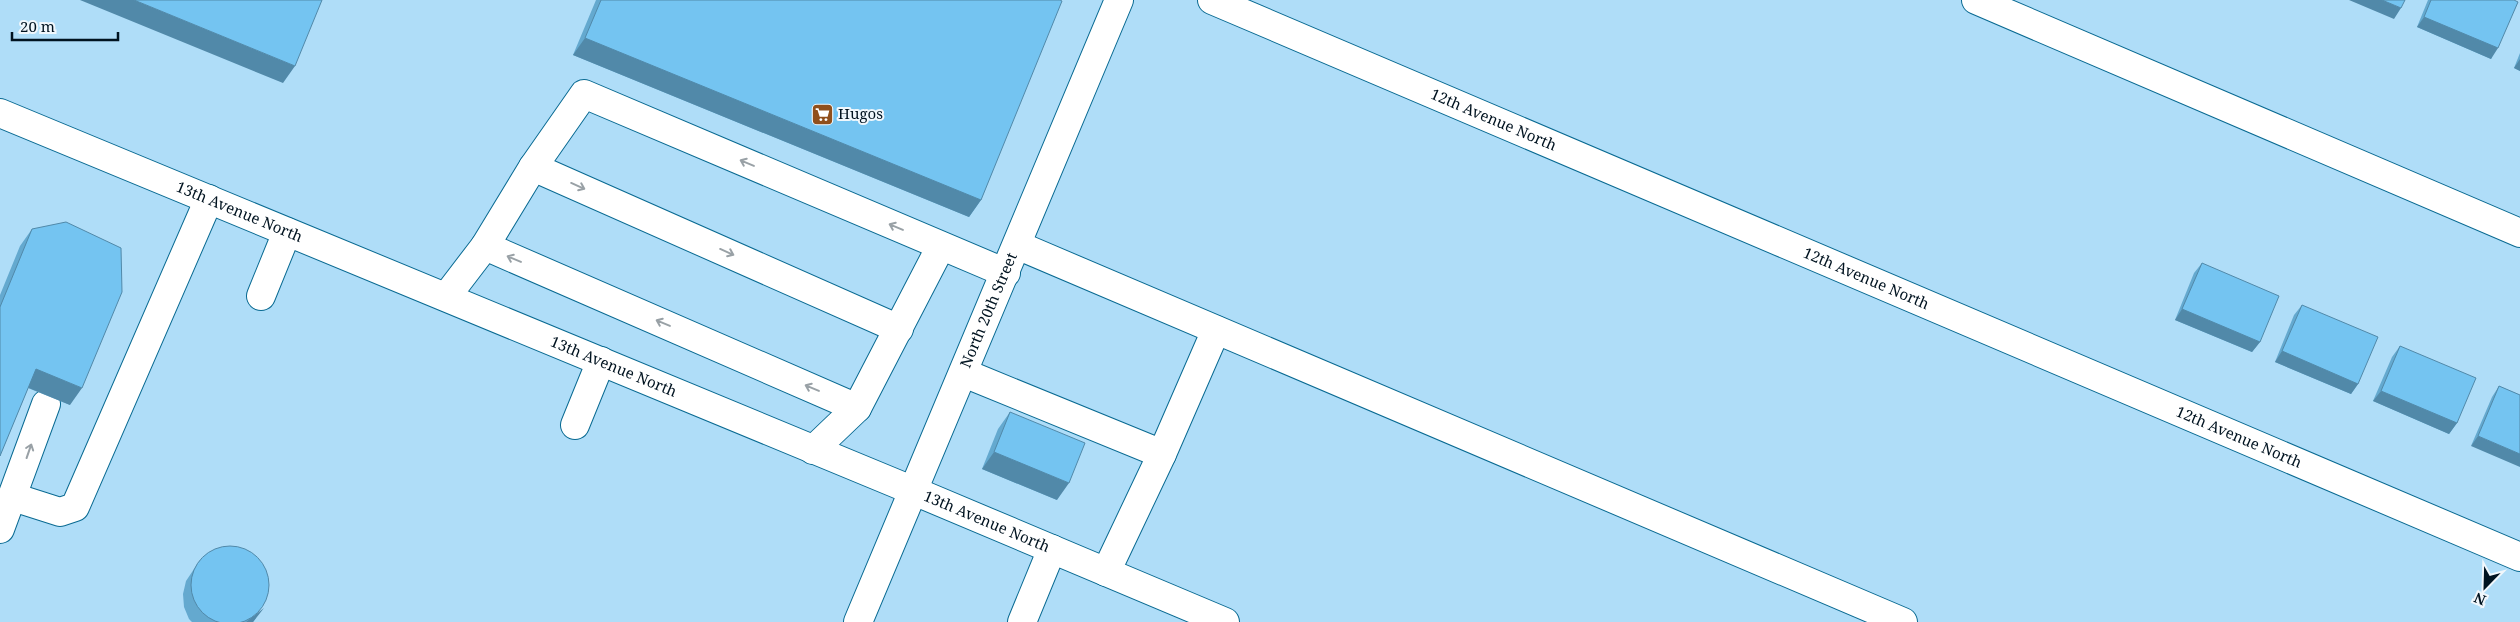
<svg xmlns="http://www.w3.org/2000/svg" width="2520" height="622" viewBox="0 0 2520 622" font-family="'Noto Serif',serif">
  <style>
    .lines { fill: none; stroke-linecap: round; stroke-linejoin: round }
    .minor-casing { stroke: #096a92; stroke-width: 30 }
    .minor { stroke: #fff; stroke-width: 28 }
    .wall { fill: #64a9cf }
    .shaded-wall { fill: #5189a9 }
    .building { fill: #74c4f1; stroke: #5189a9 }
    .oneway { stroke: #99a1a6 }
    .labels { text-anchor: middle; stroke-width: 4; stroke-linejoin: round; paint-order: stroke }
    .poi-label { font-size: 15px; fill: #001320; stroke: #f0f7fc; text-anchor: start }
    .street-label { font-size: 15px; fill: #001320; stroke: #f0f7fc }
  </style>
  <rect width="100%" height="100%" fill="#afddf8"/>
  <g class="lines">
    <defs>
      <g id="minor">
        <path id="s1" d="M1212 0 2520 557"/>
        <path d="M1976 0 2520 233"/>
        <path id="s2" d="M0 113 914 491 1225 622"/>
        <path d="M533 167 899 329"/>
        <path d="M1017 245 1903 622"/>
        <path d="M485 246 857 408"/>
        <path d="M261 296 287 232"/>
        <path d="M446 297 485 246 533 167 584 94 1006 273"/>
        <path d="M964 373 1162 454 1216 330"/>
        <path d="M575 425 601 361"/>
        <path d="M813 450 857 408 941 246"/>
        <path d="M13 497 60 512 75 507 209 199"/>
        <path d="M0 529 46 404"/>
        <path d="M1106 572 1162 454"/>
        <path id="s3" d="M858 622 1119 0"/>
        <path d="M1022 622 1052 549"/>
      </g>
    </defs>
    <use href="#minor" class="minor-casing"/>
    <use href="#minor" class="minor"/>
  </g>
  <path class="wall" d="M596 0H1060L981 200 969 217 573 55Z
    M2428 0H2514L2491 59 2417 27Z
    M2520 53V71L2514 68Z
    M32 229 70 405 28 388 0 456V295L20 246Z
    M2202 263 2260 342 2252 352 2175 320 2194 273Z
    M2302 305 2358 384 2351 394 2275 362 2294 315Z
    M2400 346 2457 423 2449 434 2373 401 2392 357Z
    M2499 386 2520 395 2471 446 2492 397Z
    M1010 412 1057 500 982 469 998 429Z
    M200 560 256 618 253 622H192L189 619 184 607 183 594 186 581Z"/>
  <path class="shaded-wall" d="M80 0H134L295 66 283 83Z
    M2349 0H2382L2401 8 2394 19Z
    M2424 17 2498 48 2491 59 2417 27Z
    M585 38 981 200 969 217 573 55Z
    M2520 59V71L2514 68Z
    M2182 309 2260 342 2252 352 2175 320Z
    M2282 351 2358 384 2351 394 2275 362Z
    M36 369 82 388 70 405 24 386Z
    M2381 391 2457 423 2449 434 2373 401Z
    M2478 436 2520 454V467L2471 446Z
    M994 452 1069 483 1057 500 982 469Z
    M264 608 253 622H246Z"/>
  <path class="building" d="M134 0H322L295 66Z
    M601 0H1060L1062 1 981 200 585 38Z
    M2382 0H2405L2401 8Z
    M2431 0H2514L2518 2 2498 48 2424 17Z
    M66 222 121 248 122 292 82 388 36 369 0 456V307L32 229Z
    M2202 263 2279 296 2260 342 2182 309Z
    M2302 305 2378 337 2358 384 2282 351Z
    M2400 346 2476 378 2457 423 2381 391Z
    M2499 386 2520 395V454L2478 436Z
    M1010 412 1085 443 1069 483 994 452Z
    M191 585a39 39 0 1 1 78 0a39 39 0 1 1-78 0Z"/>
  <defs><path id="oneway-shaft" d="M-6 0H5M1.5-3L5.5 0L1.5 3" fill="none" stroke-width="1.6" stroke-linecap="round" stroke-linejoin="round" transform="scale(1.25)"/></defs>
  <g class="oneway">
    <use href="#oneway-shaft" transform="translate(747 163) rotate(-157)"/>
    <use href="#oneway-shaft" transform="translate(578 186) rotate(24)"/>
    <use href="#oneway-shaft" transform="translate(896 227) rotate(-157)"/>
    <use href="#oneway-shaft" transform="translate(727 252) rotate(24)"/>
    <use href="#oneway-shaft" transform="translate(514 259) rotate(-157)"/>
    <use href="#oneway-shaft" transform="translate(663 323) rotate(-157)"/>
    <use href="#oneway-shaft" transform="translate(812 388) rotate(-157)"/>
    <use href="#oneway-shaft" transform="translate(29 451) rotate(-71)"/>
  </g>
  <defs>
    <symbol id="supermarket-square" viewBox="-11 -11 22 22"><rect x="-9" y="-9" width="18" height="18" rx="4" fill="#904f1b" stroke="#f0f7fc"/><path d="M-6-5.5h2.5l.6 2H6L4.5 2H-2.5L-4.4-4H-6ZM-1.5 3.2a1.3 1.3 0 1 0 .1 0ZM3 3.2a1.3 1.3 0 1 0 .1 0Z" fill="#fff"/></symbol>
  </defs>
  <g fill-rule="evenodd">
    <use href="#supermarket-square" x="810" y="102" width="25" height="25"/>
  </g>
  <g class="labels">
    <g class="poi-label">
      <text x="838" y="119">Hugos</text>
    </g>
    <g class="street-label">
      <text dy="5" stroke="none"><textPath href="#s1" startOffset="306">12th Avenue North</textPath></text>
      <text dy="5" stroke="none"><textPath href="#s2" startOffset="259">13th Avenue North</textPath></text>
      <text dy="5" stroke="none"><textPath href="#s1" startOffset="711">12th Avenue North</textPath></text>
      <text dy="5" stroke="none"><textPath href="#s3" startOffset="338">North 20th Street</textPath></text>
      <text dy="5" stroke="none"><textPath href="#s2" startOffset="664">13th Avenue North</textPath></text>
      <text dy="5" stroke="none"><textPath href="#s1" startOffset="1116">12th Avenue North</textPath></text>
      <text dy="5" stroke="none"><textPath href="#s2" startOffset="1068">13th Avenue North</textPath></text>
    </g>
  </g>
  <g transform="translate(2485 587) rotate(203)" stroke="#f0f7fc" stroke-width="4" paint-order="stroke">
  <path d="M0-4L9 19L0 12L-9 19Z" fill="#001320"/>
  <text y="-8" font-size="14" font-weight="bold" text-anchor="middle" fill="#001320">N</text>
  </g>
  <path d="M12 32v8h106v-8" fill="none" stroke="#001320" stroke-width="2.5"/>
  <text x="20" y="32" font-size="15" fill="#001320" stroke="#f0f7fc" stroke-width="4" paint-order="stroke">20 m</text>
</svg>
